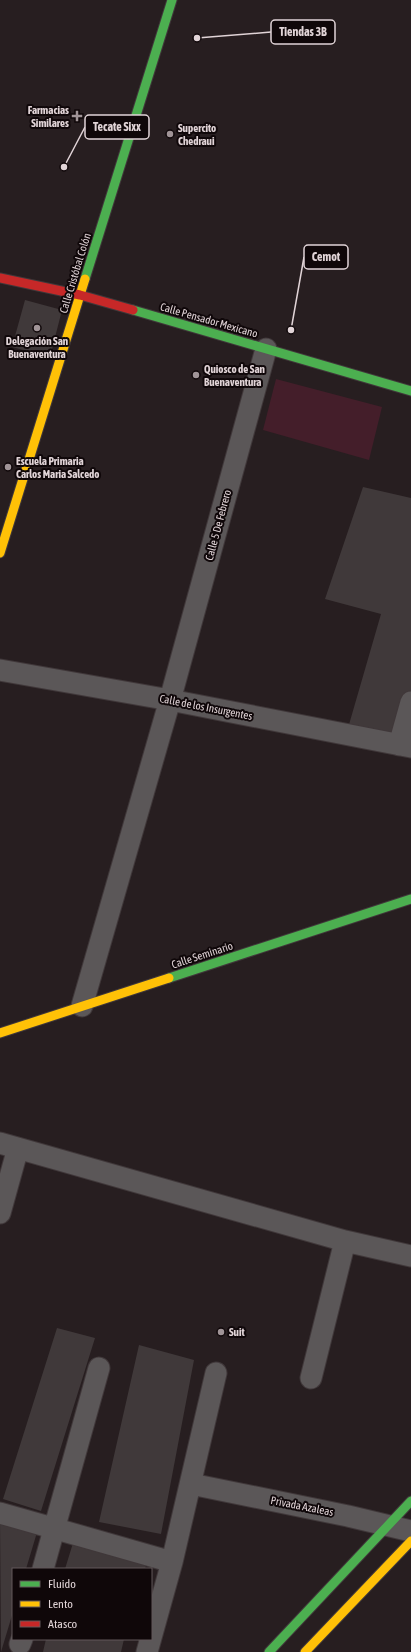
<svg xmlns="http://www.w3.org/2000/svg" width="411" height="1652" viewBox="0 0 411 1652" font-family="'Asap Condensed',sans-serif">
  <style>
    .green { fill: #441e2a }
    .building { fill: #40393a }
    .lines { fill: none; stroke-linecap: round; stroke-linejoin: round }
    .street-casing { stroke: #40383a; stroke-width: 23 }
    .fast-casing { stroke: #40383a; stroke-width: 11 }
    .slow-casing { stroke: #40383a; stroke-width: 11 }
    .jam-casing { stroke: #40383a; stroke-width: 11 }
    .street { stroke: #5b5758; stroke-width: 21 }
    .fast { stroke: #4caf50; stroke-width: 9 }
    .slow { stroke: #ffc107; stroke-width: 9 }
    .jam { stroke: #c62828; stroke-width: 9 }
    .poi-dot { fill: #a09497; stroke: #0f0709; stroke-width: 1.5 }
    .labels { text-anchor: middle; stroke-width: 4; stroke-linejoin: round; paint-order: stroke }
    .poi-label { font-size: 11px; font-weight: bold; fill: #e1d4d7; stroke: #0f0709; text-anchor: start }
    .street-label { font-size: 11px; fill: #e1d4d7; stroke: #0f0709 }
    .leader { fill: none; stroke: #e1d4d7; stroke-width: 1.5 }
    .callout-dot { fill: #e1d4d7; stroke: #0f0709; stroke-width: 1.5 }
    .callout { fill: #0f0709; stroke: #e1d4d7; stroke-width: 1.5 }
    .callout-label { font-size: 12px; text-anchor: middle; font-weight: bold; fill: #e1d4d7 }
  </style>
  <rect width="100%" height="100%" fill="#271e20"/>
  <path class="green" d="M276 379 382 407 369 460 263 430Z"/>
  <path class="building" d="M25 300 62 310 50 357 12 347Z
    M363 487 411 498V746L348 728 381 614 325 599Z
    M57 1328 95 1338 41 1511 3 1499Z
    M139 1345 194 1360 161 1534 99 1522Z
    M0 1519 38 1529 26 1569H13V1612L1 1652Z
    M73 1543 147 1562 145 1569H65Z
    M46 1639H124L121 1652H43Z"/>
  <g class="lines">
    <defs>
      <path id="street" d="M0 670 170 700 411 747
        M399 745 411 702
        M82 1006 170 700 266 349
        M0 1143 345 1241 411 1256
        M0 1213 18 1148
        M311 1378 345 1241
        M191 1484 348 1516 411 1531
        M0 1513 172 1562 216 1373
        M43 1569 99 1368
        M20 1644 22 1639
        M147 1652 172 1562"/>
      <path id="fast" d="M85 279 172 0
        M133 310 411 391
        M169 978 411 899
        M269 1652 411 1501"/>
      <path id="slow" d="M0 553 85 279
        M0 1033 169 978
        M305 1652 411 1541"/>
      <path id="jam" d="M0 278 80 295 133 310"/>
    </defs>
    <use href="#street" class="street-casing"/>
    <use href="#fast" class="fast-casing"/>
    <use href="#slow" class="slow-casing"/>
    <use href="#jam" class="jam-casing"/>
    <use href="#street" class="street"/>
    <use href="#fast" class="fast"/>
    <use href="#slow" class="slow"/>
    <use href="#jam" class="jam"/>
  </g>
  <g class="poi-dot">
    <path d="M75 110h4v4h4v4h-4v4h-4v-4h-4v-4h4z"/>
    <circle cx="170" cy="134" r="4"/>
    <circle cx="37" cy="328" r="4"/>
    <circle cx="196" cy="375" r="4"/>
    <circle cx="8" cy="467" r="4"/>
    <circle cx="221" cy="1332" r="4"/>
  </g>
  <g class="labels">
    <g class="poi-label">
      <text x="69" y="114" text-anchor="end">Farmacias<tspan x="69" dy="13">Similares</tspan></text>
      <text x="178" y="132">Supercito<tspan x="178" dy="13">Chedraui</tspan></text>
      <text x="37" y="345" text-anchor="middle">Delegación San<tspan x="37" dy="13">Buenaventura</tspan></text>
      <text x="204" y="373">Quiosco de San<tspan x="204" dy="13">Buenaventura</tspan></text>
      <text x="16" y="465">Escuela Primaria<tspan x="16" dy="13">Carlos Maria Salcedo</tspan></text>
      <text x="229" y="1336">Suit</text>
    </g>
    <g class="street-label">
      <text transform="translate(75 273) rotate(-73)" y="4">Calle Cristóbal Colón</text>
      <text transform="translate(209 320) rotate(16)" y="4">Calle Pensador Mexicano</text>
      <text transform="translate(218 525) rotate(-75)" y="4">Calle 5 De Febrero</text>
      <text transform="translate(206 707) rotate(11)" y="4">Calle de los Insurgentes</text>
      <text transform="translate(202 955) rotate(-18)" y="4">Calle Seminario</text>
      <text transform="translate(302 1506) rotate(11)" y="4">Privada Azaleas</text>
    </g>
  </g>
  <path class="leader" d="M197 38L271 32M64 167L85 127M291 330L304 257"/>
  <g class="callout-dot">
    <circle cx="197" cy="38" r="4"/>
    <circle cx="64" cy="167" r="4"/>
    <circle cx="291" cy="330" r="4"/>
  </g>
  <g class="callout">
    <rect x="271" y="20" width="64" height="24" rx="4"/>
    <rect x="85" y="115" width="64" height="24" rx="4"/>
    <rect x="304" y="245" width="44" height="24" rx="4"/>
  </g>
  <g class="callout-label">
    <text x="303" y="36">Tiendas 3B</text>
    <text x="117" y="131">Tecate Sixx</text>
    <text x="326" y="261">Cemot</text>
  </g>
  <rect x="12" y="1568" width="140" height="72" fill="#0f0709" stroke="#63595b"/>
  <rect x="20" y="1581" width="20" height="6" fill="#4caf50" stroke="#63595b"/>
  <text x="48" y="1588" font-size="12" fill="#e1d4d7">Fluido</text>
  <rect x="20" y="1601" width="20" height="6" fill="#ffc107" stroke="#63595b"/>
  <text x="48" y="1608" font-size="12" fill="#e1d4d7">Lento</text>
  <rect x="20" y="1621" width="20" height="6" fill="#c62828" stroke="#63595b"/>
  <text x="48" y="1628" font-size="12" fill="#e1d4d7">Atasco</text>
</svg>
